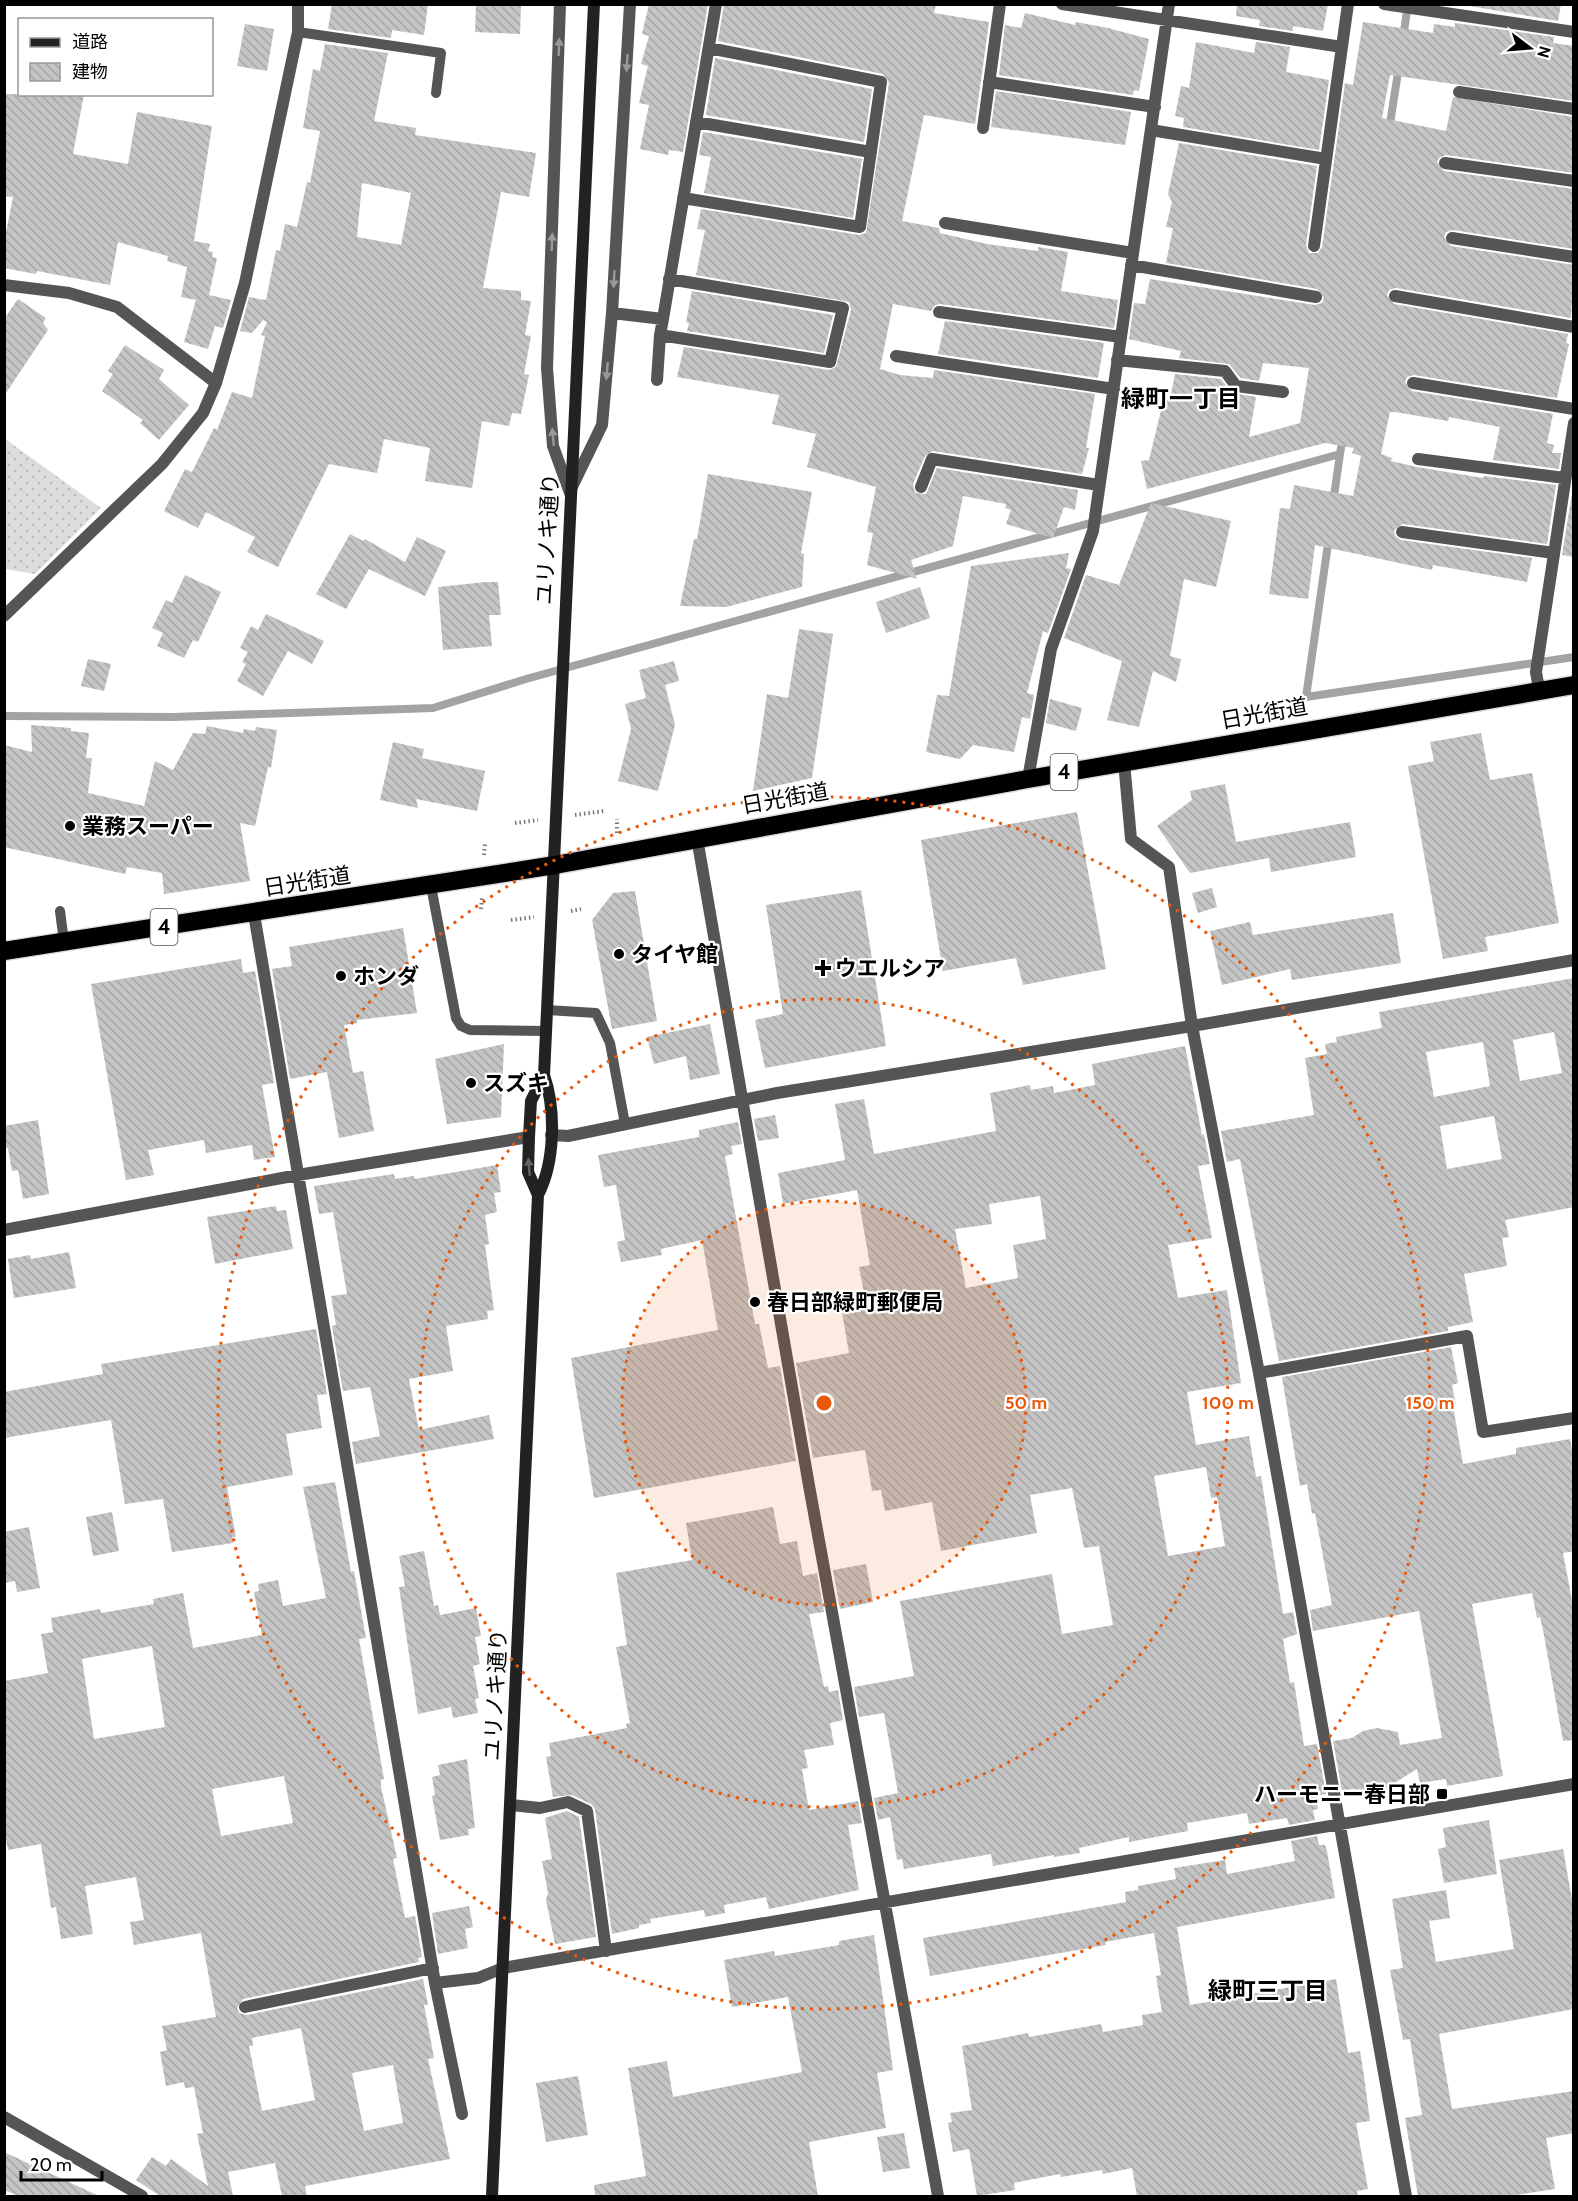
<svg xmlns="http://www.w3.org/2000/svg" width="1578" height="2201" viewBox="0 0 1578 2201" font-family="Cabin,'Noto Sans JP',sans-serif">
  <style>
    .grass { fill: url(#grass-dots) }
    .lines { fill: none; stroke-linecap: round; stroke-linejoin: round }
    .stream { stroke: #a3a3a3; stroke-width: 8 }
    .building { fill: url(#building-back-hatch); fill-rule: evenodd }
    .highway-casing { stroke: #dbdbdb; stroke-width: 21 }
    .path { stroke: #777; stroke-width: 4; stroke-dasharray: 1.5 3; stroke-linecap: butt }
    .lane { stroke: #555; stroke-width: 10 }
    .street { stroke: #555; stroke-width: 12 }
    .secondary { stroke: #222; stroke-width: 12 }
    .highway { stroke: #000; stroke-width: 18 }
    .oneway { fill: #999 }
    .oneway2 { fill: #646464 }
    .ring { fill: none; stroke: #e8590c; stroke-width: 3; stroke-dasharray: 3 6 }
    .poi-dot { fill: #000; stroke: #fff; stroke-width: 2 }
    .labels { text-anchor: middle; stroke-width: 4.5; stroke-linejoin: round; paint-order: stroke }
    .shield { fill: #fff; stroke: #4c4c4c; stroke-width: 1.5 }
    .shield-label { font-size: 21px; font-weight: bold; fill: #000 }
    .street-label { font-size: 22px; fill: #000; stroke: #fff }
    .poi-label { font-size: 22px; font-weight: bold; fill: #000; stroke: #fff; text-anchor: start }
    .neighbourhood-label { font-size: 24px; font-weight: bold; fill: #000; stroke: #fff }
    .centre { fill: #e8590c; stroke: #fff; stroke-width: 3 }
    .ring-label { font-size: 18px; text-anchor: middle; font-weight: bold; fill: #e8590c; stroke: #fff; stroke-width: 4.5; stroke-linejoin: round; paint-order: stroke }
  </style>
  <defs>
    <pattern id="grass-dots" width="8" height="8" patternUnits="userSpaceOnUse" patternTransform="scale(1.5)"><rect width="8" height="8" fill="#dcdcdc"/><path d="M2 2h.1M6 6h.1" fill="none" stroke="#bbb" stroke-width="1.8" stroke-linecap="round"/></pattern>
    <pattern id="building-back-hatch" width="6" height="6" patternUnits="userSpaceOnUse" patternTransform="scale(1.5)"><rect width="6" height="6" fill="#c4c4c4"/><path d="M-1 5l2 2M0 0l6 6M5-1l2 2" fill="none" stroke="#a7a7a7"/></pattern>
  </defs>
  <rect width="100%" height="100%" fill="#fff"/>
  <path class="grass" d="M5 439 101 508 35 574 5 569Z"/>
  <g class="lines">
    <path class="stream" d="M1403 38 1408 4
      M1389 130 1399 66
      M1333 503 1340 454
      M1329 537 1306 697 1574 657
      M4 716 173 717 433 708 526 679 1340 454 1343 436"/>
  </g>
  <path class="building" d="M332 4H428L424 35 392 30 391 38 328 29Z
    M476 4H521L520 34 475 32Z
    M649 4H708L683 152 669 150 668 155 640 149 649 105 639 103 648 66 641 64 649 36 642 34Z
    M724 4H936L934 13 989 22 975 124 924 115 902 221 939 228 940 233 987 244 1038 251V247L1068 252 1061 291 1118 300 1114 328 940 304 935 305 931 311 893 304 880 369 900 375 933 378 934 370 1095 394 1086 448H1089L1082 474 933 451 925 456 913 484 915 493 926 494 937 468 1078 490 1075 510 1064 507 1053 538 1006 524 1011 510 1005 508 1006 504 963 496 953 546 911 560 917 579 867 565 873 533 867 532 876 487 807 467 816 434 772 424 779 395 677 377 684 347 829 370 836 367 851 310 849 302 696 275 705 230 697 229 701 209 859 235 866 233 889 83 883 74 718 41Z
    M1237 4H1328L1323 31 1293 26V31L1259 26 1260 20 1236 16Z
    M1458 4H1561L1558 21Z
    M1025 13 1075 25 1076 22 1108 28 1149 39 1139 91 1134 90 1133 95 999 75 1005 25 1021 28Z
    M1363 22 1433 33 1434 24 1455 27V23L1554 37 1553 43 1574 46V101L1390 75 1382 118 1446 131 1453 97 1574 117V173L1446 155 1439 158 1437 162 1444 171 1574 189V249L1453 230 1446 232 1444 237 1451 246 1574 265 1571 318 1396 288 1389 290 1387 295 1394 304 1568 334 1566 343 1569 344 1557 398 1414 375 1407 377 1405 382 1412 391 1553 414 1547 443 1554 445 1552 453H1561L1559 469 1493 460 1500 427 1449 417 1448 421 1395 412H1390L1381 454 1392 458 1391 461 1417 467 1483 478 1484 476 1556 485 1547 544 1403 524 1394 530 1395 536 1401 540 1532 558 1527 582 1433 565 1432 570 1315 545 1308 599 1269 594 1280 508 1290 509 1294 485 1353 496 1361 456 1352 453 1354 448 1325 443 1147 489 1141 461 1149 460 1164 398 1170 399 1175 374 1221 379 1232 393 1256 397 1249 437 1300 423 1309 368 1263 363 1259 381 1241 378 1229 364 1179 358 1181 351 1129 339 1134 303 1145 304 1150 279 1315 305 1322 303 1324 298 1317 289 1166 263 1173 228 1166 227 1172 202 1168 194 1179 143 1317 166 1306 245 1309 253H1318L1322 247 1345 83 1353 85Z
    M245 24 274 29 267 71 237 66Z
    M1196 42 1254 53 1256 42 1290 47 1286 72 1329 80 1319 150 1183 127 1184 118 1175 116 1181 86 1189 88Z
    M325 44 388 53 374 121 416 128 415 135 536 153 529 197 501 192 483 288 521 291V300L531 301 525 335 531 336 524 374 529 375 521 414 512 413 509 426 482 421 472 488 425 481 430 448 384 439 377 473 329 464 278 567 247 552 255 537 206 512 198 528 164 511 185 469 192 472 214 428 217 430 232 392 252 398 265 336 261 335 267 322 263 320 252 333 240 331 249 297 266 300 276 250 280 251 285 224 297 227 307 182 310 183 320 131 303 128 313 69 320 71ZM362 183 411 193 401 245 357 237Z
    M715 58 872 89 864 142 706 115Z
    M996 91 1131 112 1125 145 991 127Z
    M4 94H84L73 154 128 164 137 112 212 126 194 241 210 244 208 251 213 252 212 257 217 258 209 295 231 300 223 328 215 326 208 349 184 342 196 300 181 297 187 267 167 261 168 256 118 242 110 285 37 271 36 274 4 268V242L13 197 4 196Z
    M703 132 862 159 853 218 704 193 711 157 699 155Z
    M692 291 833 315 824 353 687 331 689 323 686 322Z
    M18 299 46 318 43 323 48 330 4 396V319Z
    M945 321 1104 343 1098 378 938 354Z
    M125 345 164 370 159 379 189 405 159 440 140 423 143 420 102 391 113 374 108 371Z
    M708 474 812 492 801 553 804 554 802 587 726 607 680 606 694 539H697Z
    M1574 481V557L1562 555Z
    M1151 503 1231 521 1216 587 1184 579 1170 656 1181 659 1176 682 1153 671 1139 727 1107 720 1122 661 1064 638 1086 575 1119 585Z
    M350 534 363 541 365 539 405 562 417 537 446 551 425 596 369 569 346 609 316 594Z
    M1069 553 1066 568 1071 569 1048 633 1043 631 1027 693 1034 695 1030 719 1022 717 1014 752 973 745 960 759 926 752 937 695 949 696 971 566Z
    M185 575 221 592 198 642 193 640 184 658 157 646 163 633 152 628 166 600 172 603Z
    M486 582H498L501 615H489L492 646 443 650 438 587Z
    M920 587 930 618 886 633 876 602Z
    M266 614 324 641 312 664 288 651 263 696 237 681 246 664 242 662 248 652 240 648 251 626 258 630Z
    M799 629 833 634 812 778 753 791 767 694 788 698Z
    M88 659 111 664 104 691 81 686Z
    M674 661 679 681 665 685 675 725 658 791 618 781 631 729 625 704 646 698 639 670Z
    M1050 699 1082 708 1076 731 1046 723Z
    M31 725 71 728V731L89 733 86 758H92L88 793 144 806 155 761 173 770 193 733 205 734 207 726 243 733 244 729 255 731 256 727 277 730 271 768 268 767 255 826 240 823 250 881 164 894 162 873 127 867 125 874 4 847V745L32 752Z
    M1481 733 1490 780 1532 773 1559 923 1485 937 1488 951 1443 959 1408 766 1434 761 1430 742Z
    M393 742 424 749 422 758 485 771 477 811 416 799 418 808 380 800Z
    M1225 784 1236 842 1350 822 1356 857 1271 872 1269 858 1190 873 1157 826 1192 800 1190 791Z
    M1077 812 1106 969 1023 985 1016 958 943 971 921 840Z
    M1212 888 1217 907 1198 913 1192 893Z
    M861 890 886 1046 765 1068 755 1020 783 1014 766 905Z
    M635 891 657 1021 612 1029 592 920 613 893Z
    M1393 913 1401 963 1292 980 1290 969 1222 985 1210 931 1250 922 1253 935Z
    M403 928 417 1013 357 1020V1023L344 1025 353 1073 363 1071 374 1131 339 1138 327 1072 290 1079 272 969 292 966 289 947Z
    M241 959 243 973 255 971 274 1083 262 1085 275 1157 254 1160 252 1145 206 1153 204 1140 148 1150 154 1175 126 1180 91 984Z
    M1574 978V1207L1505 1220 1509 1237 1502 1238 1507 1266 1464 1274 1473 1322 1448 1327V1331L1279 1361 1240 1159 1227 1162 1221 1131 1314 1115 1305 1058 1327 1054 1325 1044 1337 1042 1336 1037 1382 1028 1379 1012ZM1554 1032 1562 1073 1520 1081 1513 1040ZM1483 1042 1490 1086 1434 1097 1426 1052ZM1494 1116 1502 1159 1447 1169 1440 1126Z
    M710 1024 720 1074 690 1080 686 1056 654 1064 647 1037Z
    M504 1044 501 1117 447 1124 435 1059Z
    M1185 1046 1202 1135 1204 1134 1210 1164 1198 1166 1212 1238 1168 1245 1178 1298 1227 1290 1241 1383 1187 1392 1196 1445 1249 1436 1256 1477 1261 1476 1283 1614 1293 1612 1297 1634 1283 1639 1290 1683 1294 1682 1304 1746 1317 1744 1326 1794 1316 1796 1318 1809 1313 1810 1315 1820 1289 1825 1287 1818 1249 1824 1247 1813 1187 1823 1188 1831 1129 1842V1837L1079 1848 1080 1853 1054 1857V1855L993 1866 991 1854 904 1869 902 1859 897 1860 890 1817 878 1820 874 1798 898 1793 884 1713 859 1717 854 1687 914 1676 900 1601 1052 1574 1062 1634 1113 1625 1099 1546 1084 1548 1072 1488 1030 1495 1037 1533 941 1551 932 1502 885 1511 881 1490 872 1491 865 1450 813 1458 796 1363 849 1353 842 1312 853 1310 852 1305 866 1303 859 1267 870 1265 857 1190 783 1204 778 1173 845 1160 835 1104 864 1099 874 1154 996 1131 990 1093 1030 1085 1031 1090 1053 1086 1054 1093 1095 1085 1092 1064ZM1040 1196 1046 1239 1013 1245 1018 1278 966 1288 955 1229 992 1224 989 1204ZM1206 1467 1211 1498 1217 1497 1225 1546 1168 1556 1154 1476Z
    M775 1115 779 1138 758 1141 754 1119Z
    M38 1120 49 1194 23 1199 18 1170 12 1171 8 1148H4V1126Z
    M738 1122 742 1144 731 1146 733 1154 725 1156 755 1324H759L768 1368 780 1366 796 1461 594 1498 571 1358 718 1330 702 1240 661 1249 662 1255 621 1262 617 1242 625 1240 616 1185 604 1187 598 1155 699 1137V1130Z
    M497 1165 501 1192 494 1193 497 1212 485 1215 489 1244 485 1245 494 1310 487 1311 488 1319 446 1326 453 1371 409 1379 419 1430 489 1415 494 1439 356 1464 352 1442 380 1436 370 1387 343 1391 332 1326 336 1325 331 1296 347 1294 333 1212 319 1214 314 1186 394 1174 395 1179 414 1176V1179Z
    M276 1206 277 1211 286 1210 293 1249 215 1264 207 1217Z
    M69 1252 76 1288 14 1298 8 1259 30 1255 31 1259Z
    M316 1329 327 1394 317 1395 322 1428 286 1434 293 1475 227 1487 236 1537H232L233 1543 172 1552 163 1499 125 1504 111 1420 4 1438V1392L103 1374 101 1364Z
    M1451 1347 1458 1383 1452 1385 1456 1406H1453L1463 1464 1516 1454V1448L1570 1439 1574 1461V1551L1563 1553 1574 1611V1740L1563 1741 1543 1630 1540 1617 1537 1618 1532 1593 1472 1604 1503 1776 1447 1786 1446 1779 1420 1783 1417 1769 1380 1792 1353 1789 1342 1791 1333 1741 1352 1738 1363 1731 1377 1728 1398 1732 1400 1745 1442 1738 1419 1611 1313 1631 1310 1610 1332 1605 1315 1513 1312 1514 1307 1484 1300 1486 1282 1377Z
    M335 1482 351 1572 354 1571 366 1638 359 1639 384 1779 381 1780V1787L397 1858 393 1859 405 1918 415 1916 422 1957 418 1958 419 1962 243 1999 237 2008 239 2013 247 2015 423 1979 428 2005H424L434 2058 428 2059 450 2159 305 2186 307 2196H282L275 2163 228 2172 233 2196H160L136 2180 152 2157 166 2166 171 2159 208 2186 197 2134 203 2133 194 2087 185 2088 184 2082 166 2086 160 2052 167 2050 162 2026 216 2017 201 1933 134 1945 130 1922 144 1920 136 1877 85 1886 93 1934 61 1939 56 1907 51 1908 41 1844 8 1850 4 1828V1681L48 1673 41 1634 53 1632 51 1618 100 1609 101 1613 154 1604 153 1599 183 1593 193 1648 262 1635 254 1592 259 1591 258 1584 278 1580 283 1606 326 1598 303 1487ZM152 1646 165 1727 94 1739 82 1659ZM284 1776 293 1823 221 1836 212 1789ZM301 2028 315 2100 262 2111 249 2046H253L252 2038ZM393 2065 403 2123 364 2131 352 2073Z
    M773 1507 780 1544 797 1541 803 1576 817 1573 824 1612 809 1614 824 1687 828 1686 829 1692 838 1690 843 1720 830 1723 834 1745 804 1750 808 1768 802 1769 809 1810 858 1801 862 1823 848 1825 859 1890 769 1909 766 1897 724 1905 725 1913 705 1917 704 1910 650 1919 651 1923 639 1925V1928L612 1934 595 1809 591 1804 572 1795 553 1797 546 1757 551 1756 549 1743 627 1728 626 1724 630 1723 616 1647 627 1645 616 1573 692 1560 686 1523Z
    M112 1512 119 1551 93 1556 86 1517Z
    M29 1527 40 1588 17 1592 15 1581 4 1583V1532Z
    M424 1551 434 1606 438 1605 440 1615 476 1608 481 1636 475 1637 480 1664 473 1666 479 1698 475 1699 478 1713 453 1718 451 1707 418 1714 399 1587 405 1586 399 1556Z
    M866 1564 873 1602 840 1609 833 1570Z
    M467 1759 475 1828 468 1829 469 1835 440 1840 432 1796 435 1795 432 1777 440 1775 438 1765Z
    M567 1811 579 1817 596 1937 555 1944 546 1900 548 1893 542 1861 552 1859 545 1818Z
    M1489 1820 1497 1874 1444 1883 1438 1849 1446 1847 1443 1828Z
    M1317 1836 1319 1845H1325L1327 1851 1335 1898 1177 1927 1190 2005 1336 1979 1348 2053 1360 2051 1364 2076 1370 2121 1356 2123 1368 2189 1357 2191 1358 2196H1137L1132 2168 1103 2174 1102 2170 1061 2177 1060 2174 1014 2183 1015 2190 977 2196 969 2149 953 2152 948 2123 952 2122 950 2113 972 2110 962 2046 1028 2033 1029 2037 1101 2024 1103 2032 1143 2025 1142 2015 1162 2012 1156 1976 1161 1975 1154 1933 1105 1942 1106 1945 930 1976 923 1938 1126 1902 1125 1892 1138 1890V1886L1176 1879 1174 1868 1225 1860 1227 1874 1295 1861 1291 1841Z
    M1563 1849 1574 1911V2009L1439 2034 1452 2109 1574 2091V2133L1546 2138 1555 2189 1510 2196H1418L1405 2118 1422 2115 1410 2039 1403 2040 1390 1970 1403 1968 1392 1899 1446 1890 1450 1918 1429 1921 1436 1962 1514 1949 1499 1860Z
    M469 1906 473 1927 465 1929 468 1948 438 1954 432 1913Z
    M874 1935 893 2070 877 2073 886 2128 809 2142 818 2196H595L594 2185 646 2176 628 2068 667 2061 673 2097 802 2072 788 1997 732 2007 724 1960 774 1951 775 1956 839 1945V1941Z
    M578 2076 588 2135 546 2142 536 2083Z
    M904 2133 910 2168 883 2172 877 2137Z
    M4 2152 99 2196H19L4 2190Z"/>
  <g class="lines">
    <defs>
      <path id="highway" d="M4 951 555 865 1028 779 1574 685"/>
    </defs>
    <use href="#highway" class="highway-casing"/>
    <path class="path" d="M575 815 604 811
      M515 823 538 820
      M617 833V819
      M484 855 485 844
      M481 909 482 898
      M571 911 581 909
      M511 920 534 917"/>
    <path class="lane" d="M298 32 441 53 436 93
      M431 886 456 1018 461 1026 470 1030 546 1031
      M60 911 64 942
      M547 1010 596 1013 610 1043 625 1124"/>
    <path class="street" d="M560 4 547 368 553 446 570 493
      M1062 4 1342 47
      M1384 4 1574 32
      M989 82 1155 107
      M1459 92 1574 109
      M696 122 871 152
      M983 128 1000 4
      M1151 130 1326 159
      M1445 163 1574 181
      M683 198 860 227 881 82 709 48
      M945 223 1133 253
      M1452 238 1574 257
      M1314 246 1348 4
      M1131 265 1316 297
      M4 285 69 293 117 307 216 383
      M1395 296 1574 327
      M939 312 1121 337
      M612 313 663 319 716 4
      M663 319 660 335 830 362 843 308 669 279
      M896 356 1114 389
      M1117 360 1225 371 1236 386 1283 392
      M657 380 660 335
      M1413 383 1574 409
      M1418 459 1565 478
      M921 487 932 459 1099 485
      M571 489 602 425 612 313 630 4
      M1402 532 1554 553
      M4 616 162 464 203 413 216 383 245 283 298 32V4
      M1539 689 1536 672 1574 423
      M1124 762 1131 839 1169 867 1192 1026 1259 1373 1406 2196
      M1028 779 1051 649 1093 531 1169 4
      M697 838 808 1480 938 2196
      M254 914 435 1983 462 2114
      M551 1135 568 1136 777 1093 1192 1026 1574 960
      M4 1230 298 1175 529 1137
      M1259 1373 1467 1336 1483 1432 1574 1418
      M511 1805 540 1808 568 1802 587 1811 606 1951
      M435 1983 478 1978 503 1968 1574 1784
      M245 2007 433 1968
      M4 2117 142 2196"/>
    <path class="secondary" d="M538 1195C555 1162 556 1110 544 1075L594 4
      M492 2196 538 1195 528 1172 529 1137 531 1101 544 1075"/>
    <use href="#highway" class="highway"/>
  </g>
  <defs><path id="oneway-solid" d="M-6-.8H1V-3.2L6.5 0L1 3.2V.8H-6Z" transform="scale(1.5)"/></defs>
  <g class="oneway">
    <use href="#oneway-solid" transform="translate(559 47) rotate(-88)"/>
    <use href="#oneway-solid" transform="translate(627 63) rotate(93)"/>
    <use href="#oneway-solid" transform="translate(552 242) rotate(-88)"/>
    <use href="#oneway-solid" transform="translate(614 279) rotate(93)"/>
    <use href="#oneway-solid" transform="translate(607 371) rotate(95)"/>
    <use href="#oneway-solid" transform="translate(553 437) rotate(-95)"/>
  </g>
  <use class="oneway2" href="#oneway-solid" transform="translate(529 1167) rotate(-95)"/>
  <circle cx="824" cy="1403" r="202" fill="#e8590c" fill-opacity=".12"/>
  <g class="ring">
    <circle cx="824" cy="1403" r="202"/>
    <circle cx="824" cy="1403" r="404"/>
    <circle cx="824" cy="1403" r="606"/>
  </g>
  <g class="poi-dot">
    <circle cx="70" cy="826" r="6"/>
    <circle cx="619" cy="954" r="6"/>
    <path d="M820 959h6v6h6v6h-6v6h-6v-6h-6v-6h6z"/>
    <circle cx="341" cy="976" r="6"/>
    <circle cx="471" cy="1083" r="6"/>
    <circle cx="755" cy="1302" r="6"/>
    <rect x="1436" y="1788" width="12" height="12" rx="3"/>
  </g>
  <g class="labels">
    <g class="shield">
      <rect x="1050.5" y="754" width="27" height="36" rx="4.5"/>
      <rect x="150.5" y="909" width="27" height="36" rx="4.5"/>
    </g>
    <g class="shield-label">
      <text x="1064" y="779">4</text>
      <text x="164" y="934">4</text>
    </g>
    <g class="street-label">
      <text transform="translate(547 539) rotate(-87)" y="8">ユリノキ通り</text>
      <text transform="translate(1264 713) rotate(-10)" y="8">日光街道</text>
      <text transform="translate(785 798) rotate(-10)" y="8">日光街道</text>
      <text transform="translate(307 881) rotate(-9)" y="8">日光街道</text>
      <text transform="translate(495 1695) rotate(-87)" y="8">ユリノキ通り</text>
    </g>
    <g class="poi-label">
      <text x="82" y="834">業務スーパー</text>
      <text x="631" y="962">タイヤ館</text>
      <text x="835" y="976">ウエルシア</text>
      <text x="353" y="984">ホンダ</text>
      <text x="483" y="1091">スズキ</text>
      <text x="767" y="1310">春日部緑町郵便局</text>
      <text x="1430" y="1802" text-anchor="end">ハーモニー春日部</text>
    </g>
    <g class="neighbourhood-label">
      <text x="1181" y="407">緑町一丁目</text>
      <text x="1268" y="1999">緑町三丁目</text>
    </g>
  </g>
  <circle cx="824" cy="1403" r="9" class="centre"/>
  <g class="ring-label">
    <text x="1026" y="1409">50 m</text>
    <text x="1228" y="1409">100 m</text>
    <text x="1430" y="1409">150 m</text>
  </g>
  <rect width="1578" height="2201" fill="none" stroke="#000000" stroke-width="12"/>
  <rect x="18" y="18" width="195" height="78" fill="#ffffff" stroke="#999999" stroke-width="1.5"/>
  <rect x="30" y="38" width="30" height="9" fill="#222222" stroke="#999999" stroke-width="1.5"/>
  <text x="72" y="48" font-size="18" fill="#000000">道路</text>
  <rect x="30" y="63" width="30" height="18" fill="url(#building-back-hatch)" stroke="#999999" stroke-width="1.5"/>
  <text x="72" y="78" font-size="18" fill="#000000">建物</text>
  <g transform="translate(1530 48) rotate(106)" stroke="#ffffff" stroke-width="4.5" paint-order="stroke">
  <path d="M0-4.5L10 22L0 15L-10 22Z" fill="#000000"/>
  <text y="-9" font-size="16" font-weight="bold" text-anchor="middle" fill="#000000">N</text>
  </g>
  <path d="M21 2171v9h81v-9" fill="none" stroke="#000000" stroke-width="3"/>
  <text x="30" y="2171" font-size="18" fill="#000000" stroke="#ffffff" stroke-width="4.5" paint-order="stroke">20 m</text>
</svg>
